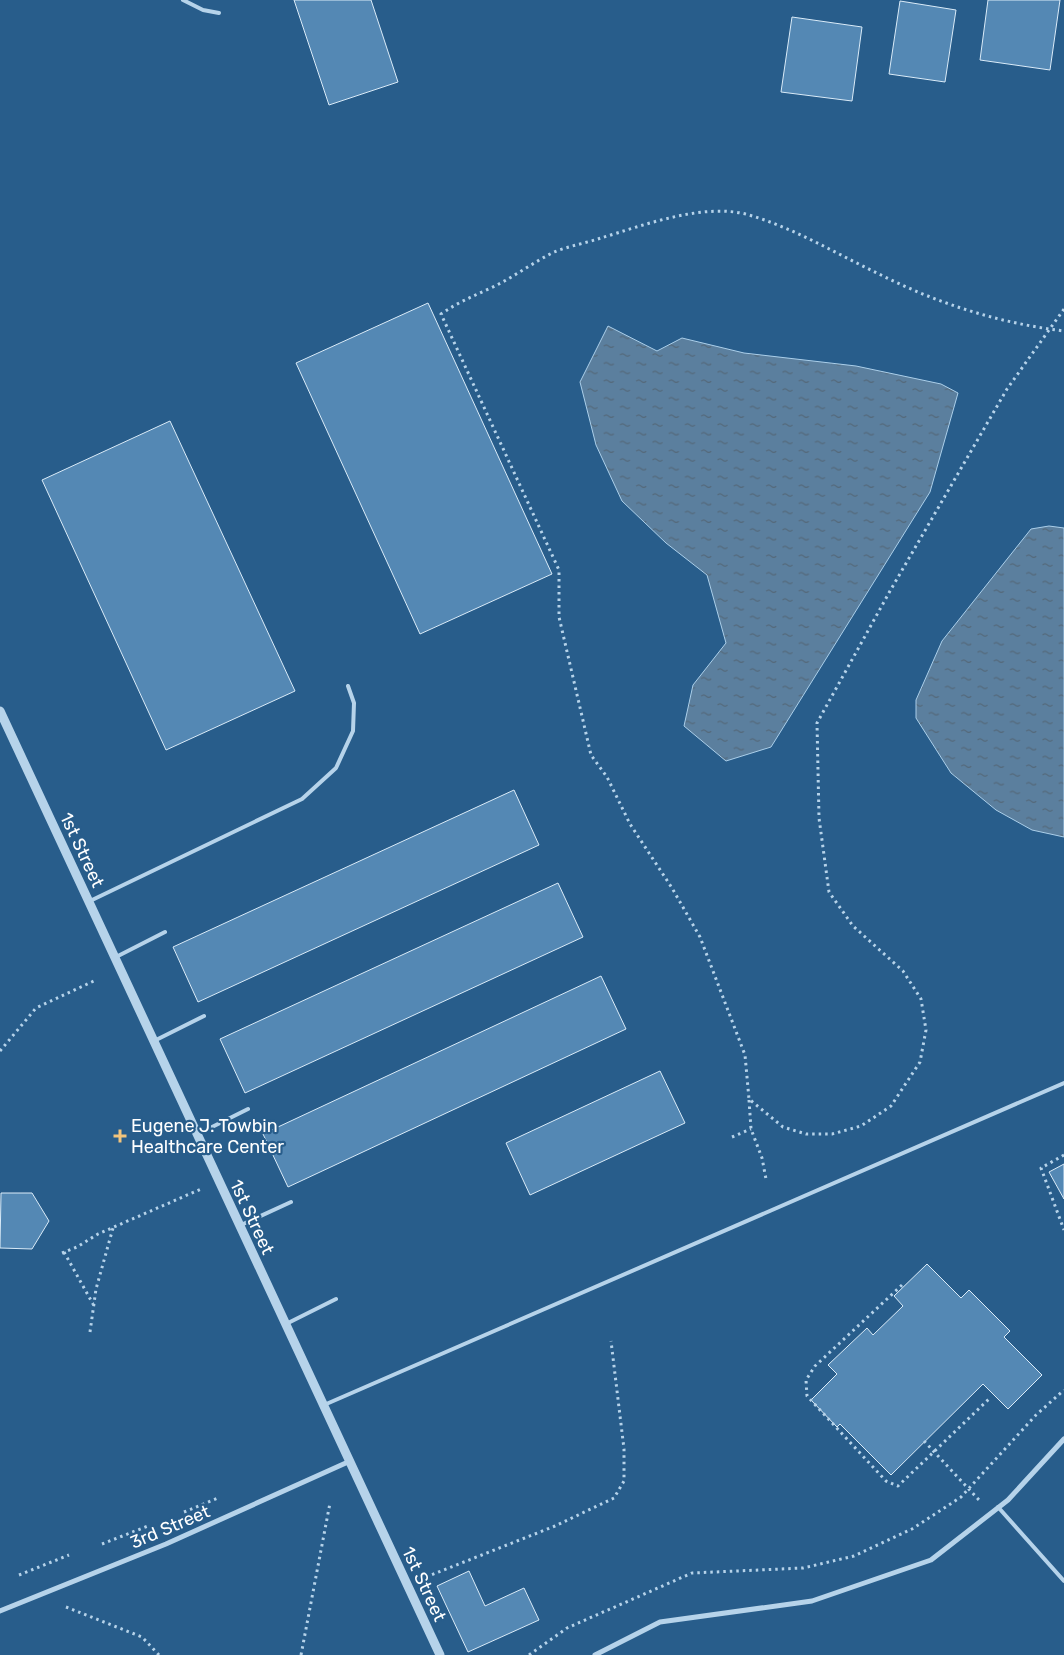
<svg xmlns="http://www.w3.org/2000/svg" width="1064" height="1655" viewBox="0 0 1064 1655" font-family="Rubik,sans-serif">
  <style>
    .water { fill: url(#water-ripples); stroke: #abcfea }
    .building { fill: #5488b4; stroke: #daebf8 }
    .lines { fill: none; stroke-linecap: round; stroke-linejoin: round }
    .path { stroke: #b6d3ea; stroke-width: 3; stroke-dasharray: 2.5 4; stroke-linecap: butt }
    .service { stroke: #b6d3ea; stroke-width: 4 }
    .minor { stroke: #b6d3ea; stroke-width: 5 }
    .tertiary { stroke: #b6d3ea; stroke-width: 9 }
    .poi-dot { fill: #f2c47c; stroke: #285d8b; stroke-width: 2 }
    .labels { text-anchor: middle; stroke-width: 4.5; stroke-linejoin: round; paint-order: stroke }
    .street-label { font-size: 18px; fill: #fff; stroke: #285d8b }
    .poi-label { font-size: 18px; fill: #fff; stroke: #285d8b; text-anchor: start }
  </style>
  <defs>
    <pattern id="water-ripples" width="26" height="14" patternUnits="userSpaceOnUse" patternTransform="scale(1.25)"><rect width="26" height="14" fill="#5b7f9e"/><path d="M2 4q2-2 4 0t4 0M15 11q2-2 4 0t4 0" fill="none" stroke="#546879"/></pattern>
  </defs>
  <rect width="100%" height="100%" fill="#285d8b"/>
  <path class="water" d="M608 326 657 351 682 338 744 353 856 366 941 384 958 393 930 492 771 747 726 761 684 726 693 685 726 643 707 575 666 543 622 501 596 445 580 382Z
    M1049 526 1064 528V837L1032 830 996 810 951 773 916 718V700L942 641 1031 529Z"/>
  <path class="building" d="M294 0H371L398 82 329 105Z
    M988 0H1060L1050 70 980 60Z
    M900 1 956 10 945 82 889 74Z
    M792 17 862 27 852 101 781 92Z
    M428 303 552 574 420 634 296 363Z
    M170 421 295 691 166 750 42 480Z
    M514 790 539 845 198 1002 173 947Z
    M558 883 583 937 245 1093 220 1039Z
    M601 976 626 1029 288 1187 263 1134Z
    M660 1071 685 1123 530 1195 506 1143Z
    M1064 1164V1199L1049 1172Z
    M1 1193H32L49 1221 32 1249 0 1248Z
    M927 1264 961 1298 969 1290 1010 1331 1004 1337 1042 1375 1008 1409 983 1384 891 1475 840 1424 837 1427 811 1400 837 1374 828 1365 867 1328 873 1335 903 1306 894 1296Z
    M469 1571 485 1606 524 1588 539 1620 468 1652 437 1586Z"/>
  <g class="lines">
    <path class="path" d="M1064 309 1007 389 890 591 817 723 819 818 829 892 853 926 903 971 921 999 926 1030 920 1062 891 1106 861 1126 832 1134H806L783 1127 749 1099 745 1055 700 937 672 888 630 824 607 777 591 755 559 617V570L441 314C458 302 476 295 495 286 515 276 534 262 554 252 569 246 586 243 601 238 644 225 705 202 749 215 794 228 835 253 877 273 936 303 998 323 1064 331
      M0 1051 36 1008 96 980
      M749 1100 751 1129 762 1158 766 1179
      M732 1137 751 1129
      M1064 1155 1041 1168 1064 1230
      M64 1252 93 1304
      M62 1253 77 1247 98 1234 201 1189
      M902 1285 815 1366 806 1380 807 1396 886 1481 898 1486 989 1399
      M90 1332 96 1289 113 1228
      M924 1441 979 1500
      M184 1512 218 1498
      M102 1544 148 1526
      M19 1575 69 1555
      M426 1577 555 1526 614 1498 624 1481V1449L611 1341
      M66 1607 142 1637 159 1655
      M301 1655 330 1503
      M529 1655 567 1628 692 1573 803 1568 854 1556 912 1529 961 1497 1036 1415 1064 1390"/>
    <path class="service" d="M183 0 203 10 219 13
      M90 901 302 799 336 768 353 731 354 703 348 686
      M116 957 165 932
      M154 1041 204 1016
      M198 1134 248 1109
      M241 1225 291 1202
      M286 1324 336 1299
      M324 1405 1064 1083
      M998 1507 1064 1581"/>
    <path class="minor" d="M0 1611 166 1544 348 1462
      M595 1655 660 1622 812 1601 931 1560 1008 1500 1064 1439"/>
    <path class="tertiary" d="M0 711 440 1655"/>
  </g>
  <path class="poi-dot" d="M117.5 1128.5h5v5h5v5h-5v5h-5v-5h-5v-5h5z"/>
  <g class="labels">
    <g class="street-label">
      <text transform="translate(82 850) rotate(65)" y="6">1st Street</text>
      <text transform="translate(252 1217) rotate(65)" y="6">1st Street</text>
      <text transform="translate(170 1527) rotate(-23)" y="6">3rd Street</text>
      <text transform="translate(424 1584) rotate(65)" y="6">1st Street</text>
    </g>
    <g class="poi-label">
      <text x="131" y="1132">Eugene J. Towbin<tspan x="131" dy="21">Healthcare Center</tspan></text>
    </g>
  </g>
</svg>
